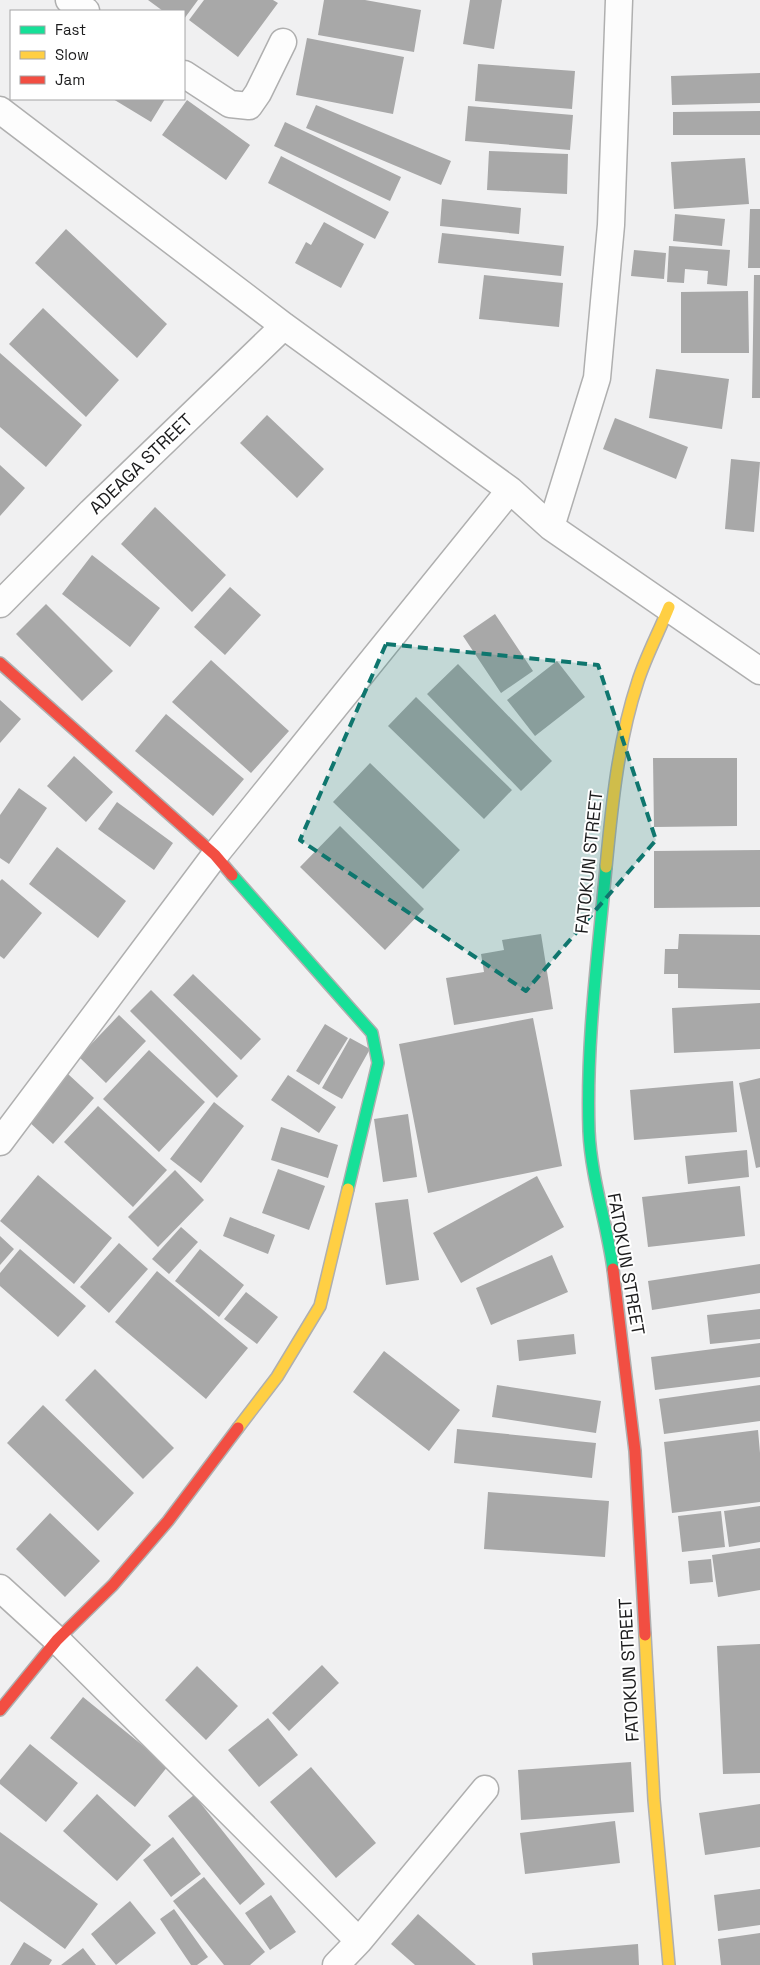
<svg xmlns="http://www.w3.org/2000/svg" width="760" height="1965" viewBox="0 0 760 1965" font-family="'Space Grotesk',sans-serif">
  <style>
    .building { fill: #a8a8a8 }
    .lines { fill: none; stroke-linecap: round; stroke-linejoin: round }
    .street-casing { stroke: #afafaf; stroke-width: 29 }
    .fast-casing { stroke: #afafaf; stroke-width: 14 }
    .slow-casing { stroke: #afafaf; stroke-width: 14 }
    .jam-casing { stroke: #afafaf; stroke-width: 14 }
    .street { stroke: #fdfdfd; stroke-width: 26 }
    .fast { stroke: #16e098; stroke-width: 11 }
    .slow { stroke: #ffcf43; stroke-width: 11 }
    .jam { stroke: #f24e42; stroke-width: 11 }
    .marked { fill: #0f766e; fill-opacity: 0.2; stroke: #0f766e; stroke-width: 4; stroke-dasharray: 10 6; stroke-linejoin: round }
    .labels { text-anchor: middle; stroke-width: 4; stroke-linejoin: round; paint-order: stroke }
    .street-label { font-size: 18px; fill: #1c1c1d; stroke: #fff }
  </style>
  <rect width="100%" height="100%" fill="#f0f0f1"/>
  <path class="building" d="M148 0H198L184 19V11H163Z
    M204 0H273L278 3 238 57 189 20Z
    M324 0H365L421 10 414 52 318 35Z
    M470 0H502L494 49 463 44Z
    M307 38 404 57 393 114 296 95Z
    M478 64 575 71 572 109 475 101Z
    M760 73V103L672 105 671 76Z
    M113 99H165L151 122Z
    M187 100 250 145 226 180 162 135Z
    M316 105 451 161 441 185 306 128Z
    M468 106 573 115 570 150 465 141Z
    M760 111V135H673V112Z
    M285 122 401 177 390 201 274 146Z
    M489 151 568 154 567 194 487 190Z
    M281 156 389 212 375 239 268 183Z
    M745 158 749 204 674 209 671 162Z
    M442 199 521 208 519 234 440 226Z
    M750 209H760V268H748Z
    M675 214 725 219 722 246 673 241Z
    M324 222 364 244 341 288 295 263 306 242 311 245Z
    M66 229 167 324 137 358 35 263Z
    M442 233 564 246 561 276 438 263Z
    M669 246 730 250 727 286 707 284 708 271 685 269 684 283 667 282Z
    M634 250 666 253 664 279 631 276Z
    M484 275 563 283 559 327 479 319Z
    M754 275H760V398H752Z
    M748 291 749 353H681V292Z
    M43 308 119 380 86 417 9 344Z
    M0 353 82 425 46 467 0 427Z
    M656 369 729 379 722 429 649 418Z
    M267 415 324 469 297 498 240 443Z
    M615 418 688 447 676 479 603 449Z
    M731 459 760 462 754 532 725 529Z
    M0 465 25 488 0 516Z
    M155 507 226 575 192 612 121 544Z
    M92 555 160 608 130 647 62 594Z
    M230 587 261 615 225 655 194 627Z
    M46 604 113 671 82 701 16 634Z
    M495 614 533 671 501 693 463 636Z
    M211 660 289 731 251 773 172 702Z
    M557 661 585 697 535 736 507 700Z
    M458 664 552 761 521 791 427 694Z
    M416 697 512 790 484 819 388 726Z
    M0 700 21 719 0 743Z
    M166 714 244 779 213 816 135 751Z
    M74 756 113 792 86 822 47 786Z
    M653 758H737V826L654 827Z
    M370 763 460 850 423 889 333 802Z
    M19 788 47 808 9 864 0 858V815Z
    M117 802 173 843 154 870 98 829Z
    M340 826 424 909 385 950 300 867Z
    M57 847 126 901 98 938 29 884Z
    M760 850V907L654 908V851Z
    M2 879 42 913 4 959 0 956V881Z
    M541 934 553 1009 454 1025 446 978 484 972 481 954 504 950 502 940Z
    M679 934 760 935V990L678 988V974H664L665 949H678Z
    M193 974 261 1039 241 1060 173 995Z
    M151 990 238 1076 217 1098 130 1011Z
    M760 1003V1049L674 1053 672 1008Z
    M119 1015 146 1041 106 1083 79 1057Z
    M533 1018 562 1166 428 1193 399 1044Z
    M325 1024 348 1038 319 1085 296 1071Z
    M350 1038 370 1049 342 1099 322 1088Z
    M149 1050 205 1102 159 1152 103 1099Z
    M68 1074 94 1098 53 1144 27 1120Z
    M288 1075 336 1107 319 1133 271 1100Z
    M760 1078V1167L756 1168 739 1083Z
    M733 1081 737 1132 634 1140 630 1090Z
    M214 1102 244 1126 201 1183 170 1159Z
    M98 1106 167 1170 133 1207 64 1142Z
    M408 1114 417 1177 383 1182 374 1119Z
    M281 1127 338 1145 328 1178 271 1160Z
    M747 1150 749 1177 688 1184 685 1156Z
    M278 1169 325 1186 309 1230 262 1213Z
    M175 1170 204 1200 158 1247 128 1217Z
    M38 1175 112 1238 74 1284 0 1221Z
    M537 1176 564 1227 461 1283 433 1233Z
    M740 1186 745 1236 648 1247 642 1197Z
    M408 1199 419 1280 386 1285 375 1203Z
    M230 1217 275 1235 268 1254 223 1236Z
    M181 1227 198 1242 169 1274 152 1259Z
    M0 1236 14 1249 0 1265Z
    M119 1243 148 1269 109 1313 80 1287Z
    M20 1249 86 1306 58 1337 0 1286V1273Z
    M200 1249 244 1285 219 1317 175 1281Z
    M552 1255 568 1292 491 1325 476 1288Z
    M760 1264V1293L652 1310 648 1281Z
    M157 1271 248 1348 206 1399 115 1322Z
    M246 1292 278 1317 257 1344 224 1319Z
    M760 1309V1339L710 1344 707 1315Z
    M574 1334 576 1354 519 1361 517 1340Z
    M760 1343V1377L655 1390 651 1357Z
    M384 1351 460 1410 429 1451 353 1392Z
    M95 1369 174 1448 143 1479 65 1400Z
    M497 1385 601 1401 596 1433 492 1417Z
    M760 1385V1421L664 1434 659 1399Z
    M43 1405 134 1493 98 1531 7 1443Z
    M457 1429 596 1443 592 1478 454 1463Z
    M758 1430 760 1453V1502L672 1513 664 1442Z
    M488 1492 609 1501 605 1557 484 1549Z
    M760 1506V1542L729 1547 724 1511Z
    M721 1511 725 1547 682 1552 678 1516Z
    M50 1513 100 1561 65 1597 16 1549Z
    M760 1548V1590L718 1597 712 1555Z
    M711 1559 713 1582 690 1584 688 1561Z
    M760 1644V1773L723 1774 717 1646Z
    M322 1665 339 1683 289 1731 272 1713Z
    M197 1666 238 1706 206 1740 165 1700Z
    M83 1697 168 1766 135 1807 50 1738Z
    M268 1718 298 1755 259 1787 228 1750Z
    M30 1744 78 1783 46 1822 0 1784V1780Z
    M631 1762 634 1812 521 1820 518 1770Z
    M311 1767 376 1843 336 1878 270 1802Z
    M97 1794 151 1845 117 1881 63 1831Z
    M194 1795 265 1884 240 1905 168 1816Z
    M760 1804V1847L705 1855 699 1813Z
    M615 1821 620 1863 525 1874 520 1833Z
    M0 1832 98 1904 65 1949 0 1901Z
    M173 1837 201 1874 171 1897 143 1860Z
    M204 1877 265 1952 250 1965H224L173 1901Z
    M760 1889V1925L718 1931 714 1895Z
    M271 1895 296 1932 270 1950 245 1913Z
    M130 1901 156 1933 116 1965 91 1934Z
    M174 1909 208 1957 197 1965H191L160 1919Z
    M418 1914 476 1965H415L391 1944Z
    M760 1933V1965H721L718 1939Z
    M24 1942 52 1960 49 1965H10Z
    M638 1944 639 1965H533L532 1953Z
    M83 1948 96 1965H61Z"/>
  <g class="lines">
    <defs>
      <path id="street" d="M69 0 86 11
        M184 74 230 104 249 106 258 93 283 42
        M0 110 284 326 510 490 551 527 760 671
        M551 527 597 378 611 225 619 0
        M0 604 91 512 284 326
        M0 1142 215 855 510 490
        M0 1588 57 1640 359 1941
        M336 1965 359 1941 485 1789"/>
      <path id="fast" d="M606 867C598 955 586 1043 589 1131 591 1178 607 1223 613 1269
        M232 875 372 1033 378 1063 348 1189"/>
      <path id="slow" d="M606 867C612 804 618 741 638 681 646 656 659 632 669 607
        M238 1428 277 1377 320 1306 348 1189
        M645 1635 654 1800 669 1965"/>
      <path id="jam" d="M0 663 215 855 232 875
        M613 1269 635 1451 645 1635
        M0 1710 57 1640 113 1585 168 1521 238 1428"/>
    </defs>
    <use href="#street" class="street-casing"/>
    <use href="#fast" class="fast-casing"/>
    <use href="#slow" class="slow-casing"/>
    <use href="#jam" class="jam-casing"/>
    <use href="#street" class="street"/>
    <use href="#fast" class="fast"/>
    <use href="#slow" class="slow"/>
    <use href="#jam" class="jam"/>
  </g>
  <path class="marked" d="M386 644 598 665 656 840 526 991 300 840Z"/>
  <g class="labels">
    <g class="street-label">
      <text transform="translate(141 464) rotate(-44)" y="6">ADEAGA STREET</text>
      <text transform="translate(589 862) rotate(-84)" y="6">FATOKUN STREET</text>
      <text transform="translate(626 1264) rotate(80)" y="6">FATOKUN STREET</text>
      <text transform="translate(629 1670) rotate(-93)" y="6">FATOKUN STREET</text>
    </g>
  </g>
  <rect x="10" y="10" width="175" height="90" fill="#ffffff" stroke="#a4a4a5"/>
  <rect x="20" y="26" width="25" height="8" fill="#16e098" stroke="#a4a4a5"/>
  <text x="55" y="35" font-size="15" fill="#1c1c1d">Fast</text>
  <rect x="20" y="51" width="25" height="8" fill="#ffcf43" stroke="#a4a4a5"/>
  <text x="55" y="60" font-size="15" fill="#1c1c1d">Slow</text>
  <rect x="20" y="76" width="25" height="8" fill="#f24e42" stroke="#a4a4a5"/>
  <text x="55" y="85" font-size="15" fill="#1c1c1d">Jam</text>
</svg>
